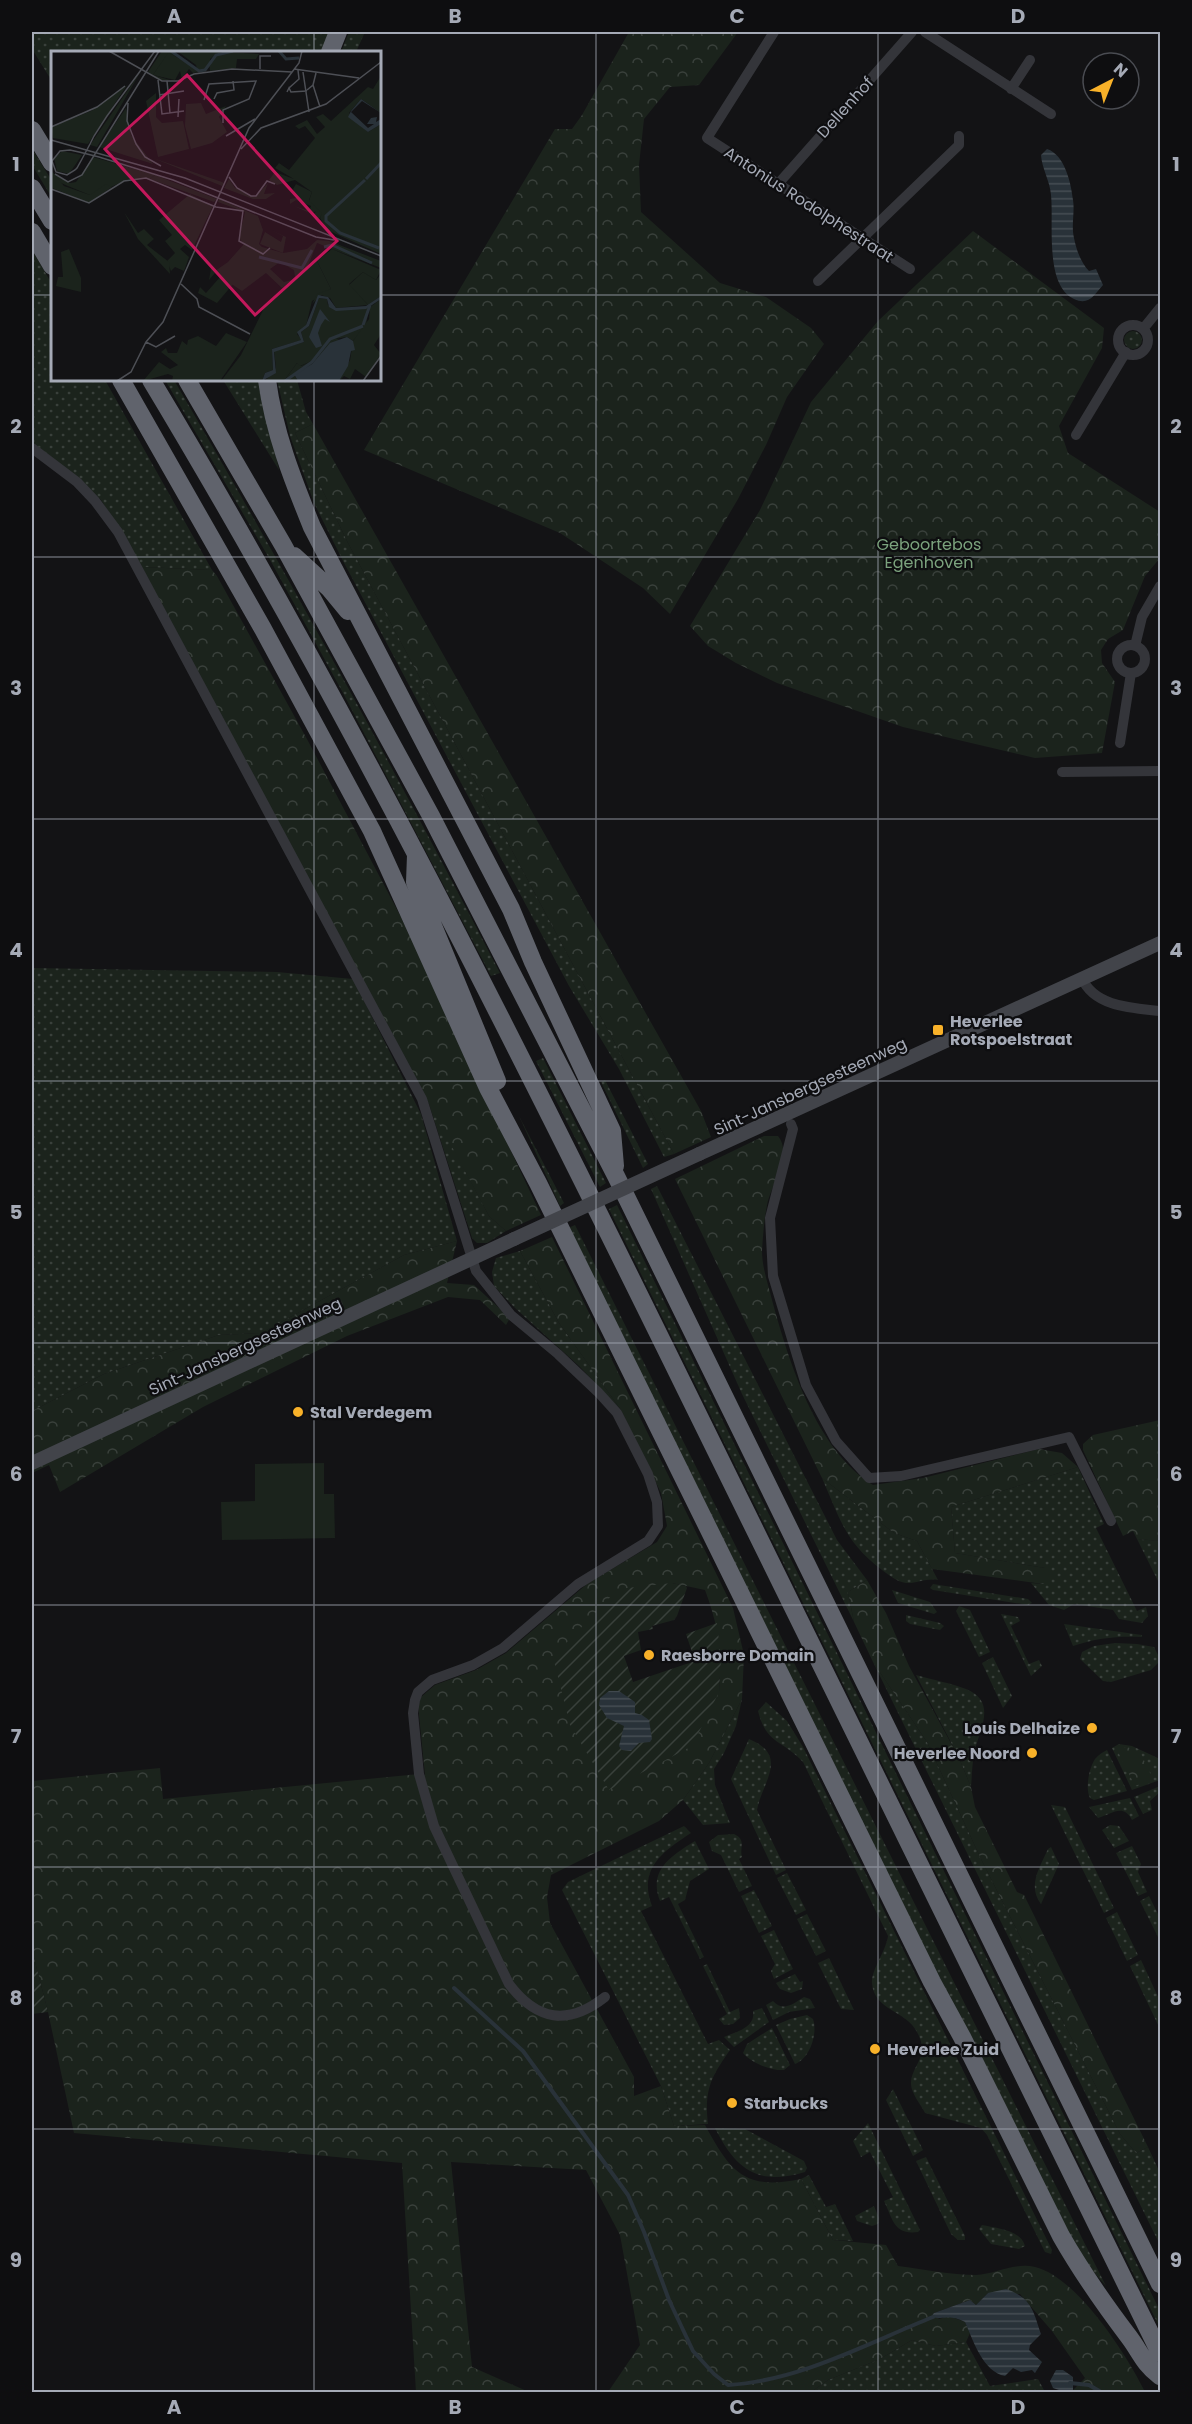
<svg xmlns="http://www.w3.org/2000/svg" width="1192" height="2424" viewBox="0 0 1192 2424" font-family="Poppins,sans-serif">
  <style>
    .grass { fill: url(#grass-dots) }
    .forest { fill: url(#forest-crowns); fill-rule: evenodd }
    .garden { fill: url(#garden-furrows) }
    .pitch { fill: #1b231c }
    .water { fill: url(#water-rules) }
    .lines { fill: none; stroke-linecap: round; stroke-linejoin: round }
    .stream { stroke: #293239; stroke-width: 4 }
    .street { stroke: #34353a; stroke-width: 10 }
    .secondary { stroke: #42444a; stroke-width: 14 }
    .highway { stroke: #60636c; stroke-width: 18 }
    .secondary-bridge { stroke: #42444a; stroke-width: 14 }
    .grid { fill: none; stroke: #a5aab6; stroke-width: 1.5; stroke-opacity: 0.55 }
    .poi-dot { fill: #f8b129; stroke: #0e0e10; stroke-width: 2 }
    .labels { text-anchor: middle; stroke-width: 4.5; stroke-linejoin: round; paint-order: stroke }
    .street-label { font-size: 16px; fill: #a5aab6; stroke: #0e0e10 }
    .park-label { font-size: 16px; fill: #7ba27d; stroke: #0e0e10 }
    .poi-label { font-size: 16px; font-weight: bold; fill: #a5aab6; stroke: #0e0e10; text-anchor: start }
    .inset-river { fill: none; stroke: #293239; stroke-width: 3 }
    .inset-road { fill: none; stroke: #4d4f55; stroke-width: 1.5 }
    .view { fill: #c2185b; fill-opacity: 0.15; stroke: #c2185b; stroke-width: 3 }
    .inset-edge { fill: none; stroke: #a5aab6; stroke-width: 3 }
    .neatline { fill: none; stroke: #a5aab6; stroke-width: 2 }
    .grid-label { font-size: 20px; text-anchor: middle; font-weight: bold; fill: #a5aab6 }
  </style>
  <defs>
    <pattern id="grass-dots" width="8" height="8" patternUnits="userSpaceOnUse" patternTransform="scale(1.5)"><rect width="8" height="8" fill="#1b231c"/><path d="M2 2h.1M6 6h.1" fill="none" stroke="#39403b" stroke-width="1.8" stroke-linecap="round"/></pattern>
    <pattern id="forest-crowns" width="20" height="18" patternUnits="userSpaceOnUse" patternTransform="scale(1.5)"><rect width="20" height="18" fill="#1b231c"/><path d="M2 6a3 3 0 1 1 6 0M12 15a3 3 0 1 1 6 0" fill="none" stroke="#39403b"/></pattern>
    <pattern id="garden-furrows" width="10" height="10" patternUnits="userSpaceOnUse" patternTransform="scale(1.5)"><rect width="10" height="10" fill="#1b231c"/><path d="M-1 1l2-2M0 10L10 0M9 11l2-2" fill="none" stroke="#39403b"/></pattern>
    <pattern id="water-rules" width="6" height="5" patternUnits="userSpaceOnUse" patternTransform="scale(1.5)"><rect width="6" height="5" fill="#293239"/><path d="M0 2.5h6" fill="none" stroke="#454d53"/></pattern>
  </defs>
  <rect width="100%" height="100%" fill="#131315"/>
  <path class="grass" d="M32 32H329L322 52H52V102L50 78 32 49Z
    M349 32H365L356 52H341Z
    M32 149 52 181V198L32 165Z
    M32 250 52 284V380H105L212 570 142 567 101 500 77 477 32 442Z
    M1124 340a9 9 0 1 1 18 0a9 9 0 1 1-18 0Z
    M165 380H174C288 575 396 772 500 973L491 976 343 693 269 558Z
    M223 380H261L279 470Z
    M277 380H297L306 412 313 424 295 433 348 543 674 1154 664 1157 619 1069 569 986 343 561 314 503 290 436Z
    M32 968 277 972 353 979 421 1114 457 1241 404 1255 261 1333 219 1335 104 1374 32 1411Z
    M543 1058 606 1183 600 1187 536 1061Z
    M605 1080 648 1164 643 1168 601 1082Z
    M427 1098 489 1216 506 1231 487 1243H477L472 1238Z
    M519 1116 564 1203 560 1206Z
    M657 1186 837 1540 867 1580 848 1592 854 1622 742 1394 651 1189Z
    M617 1205 1160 2311V2328L609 1209Z
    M575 1225 1106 2286 1083 2260 1061 2226 568 1228Z
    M520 1251 559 1323 621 1410 579 1366 515 1308 494 1286 492 1272 496 1258Z
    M1078 1467 1104 1524 1096 1528 1137 1611 1146 1607 1148 1616 1142 1623 1119 1619 1113 1610 1074 1604 1064 1610 1049 1605 1031 1583 1043 1584 1045 1568 955 1553 951 1507Z
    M822 1478 894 1533 917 1541 938 1580C926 1578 915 1584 906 1583 897 1582 889 1575 882 1570 845 1542 840 1519 822 1478Z
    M1137 1539 1160 1541V1585Z
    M933 1584 1028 1599 1032 1603 1028 1605 933 1590 930 1588Z
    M892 1590 930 1602 937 1612 934 1614 898 1603Z
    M959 1606 970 1610 990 1652 979 1657 956 1611Z
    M1001 1614 1018 1617 1020 1621 1011 1626 1029 1664 1039 1660 1042 1666 1031 1676Z
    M906 1615 940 1623 944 1626 940 1630 910 1624 906 1621Z
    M1064 1624 1142 1635V1637C1117 1636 1097 1638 1073 1646Z
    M1115 1643 1137 1644 1154 1647 1158 1655V1663L1151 1670 1111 1682 1103 1681 1080 1659 1082 1652 1094 1646Z
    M993 1657 1012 1696 1003 1708 982 1663Z
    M873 1662 927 1742 981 1859 1120 2134 1136 2153 1148 2147 1160 2173V2245Z
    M916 1675C933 1680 951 1683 966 1689 999 1702 978 1732 974 1754 972 1765 972 1776 971 1787L959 1758Z
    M742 1699 736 1726 724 1753 714 1769 715 1785 730 1823 703 1825 683 1800 709 1763Z
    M766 1702 787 1721 803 1747 1052 2250 1051 2254 1045 2252 987 2135 981 2128 925 2113C921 2105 911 2093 911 2084 910 2067 931 2057 917 2032 906 2010 874 2011 872 1983 871 1970 886 1951 888 1936L803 1762C783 1740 766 1744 758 1711Z
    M749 1739C790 1756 762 1782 757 1810L786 1870 776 1875 731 1779Z
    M1119 1744 1132 1746 1160 1759V1780L1132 1790 1112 1748Z
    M1107 1750 1127 1791 1094 1800 1090 1798C1085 1789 1089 1768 1095 1759 1098 1755 1103 1752 1107 1750Z
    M1160 1786V1792L1150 1801 1152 1810 1143 1814 1134 1797Z
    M1130 1798 1139 1816 1132 1820C1123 1803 1112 1814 1098 1818L1089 1807Z
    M1051 1805 1065 1807 1114 1908 1104 1913Z
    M1110 1825 1119 1826 1129 1841 1114 1848 1102 1830Z
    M684 1826 691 1833C662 1852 638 1869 652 1906L641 1911 708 2044 719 2040 730 2050C711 2077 704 2090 708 2124L674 2126 661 2086 562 1890 568 1882Z
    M734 1834C747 1840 739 1848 742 1857L739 1859 752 1886 739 1892 721 1855 712 1851 709 1842 718 1835Z
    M695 1841 709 1869 690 1881 685 1900 678 1904 704 1957 700 1959 669 1897 660 1901C648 1870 671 1856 695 1841Z
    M1132 1846 1141 1864 1138 1872 1147 1892 1138 1896 1116 1853Z
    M1051 1847 1059 1864 1041 1904C1027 1886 1040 1867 1048 1849Z
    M787 1873 806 1910 796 1915 777 1878Z
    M754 1890 772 1926 759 1933 741 1896Z
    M1149 1896 1160 1918V1941L1140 1901Z
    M1117 1912 1138 1955 1127 1961 1106 1918Z
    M807 1914 826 1951 816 1956 797 1919Z
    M774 1930 793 1969 774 1979 771 1971 775 1964 761 1936Z
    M829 1958 854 2010 841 2009 818 1963Z
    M1141 1960 1160 2001V2029L1130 1966Z
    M707 1964 730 2012 739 2008 740 2018 733 2024 724 2025 719 2019 727 2014 703 1966Z
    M795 1974 800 1982 803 1981 802 1989 791 1993 780 1989 776 1983Z
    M804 1997 810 1999 815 2008 789 2012 773 2020 766 2005 773 2001C783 2012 793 2004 804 1997Z
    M762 2008 769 2022 734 2047 724 2037C736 2032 756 2027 753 2011Z
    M807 2015 813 2019C818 2033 810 2059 795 2064L776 2025 790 2019Z
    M772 2028 790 2065 784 2070C772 2071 751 2063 743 2053L747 2044Z
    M893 2089 923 2150 913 2156 886 2100Z
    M868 2123 920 2230 918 2232C894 2235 893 2220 884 2201L893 2197 870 2152 861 2157 853 2141Z
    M715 2128 745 2129 804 2161 807 2168 805 2172C758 2186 736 2170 715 2128Z
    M926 2157 965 2236V2240H958L951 2234 916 2161Z
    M809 2175 826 2207 835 2204 853 2241 833 2240 801 2179Z
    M874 2206 879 2218 878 2224 872 2226 857 2221 855 2216Z
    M982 2225C996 2228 1021 2230 1025 2246L1019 2249 991 2244 979 2229Z
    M912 2340 936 2346 966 2342 990 2386 1038 2379 1045 2392H811L828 2380 880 2359Z"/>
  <path class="forest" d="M629 32H738L699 85 670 87 644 119 639 165 641 212 720 283 766 297 811 328 824 344 787 397 766 445 738 499 670 614 643 588 560 533 364 450 555 129H572L582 115Z
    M973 231 1104 328 1102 348 1059 426 1068 453 1160 512V558L1145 576 1123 630 1108 639 1101 650 1102 663 1115 682 1102 753 1035 758 903 727 777 683 736 663 708 646 690 626 760 510 811 402 878 321Z
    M313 424 701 1111 711 1137 674 1154 348 543 295 433Z
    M142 567 212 570 217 576 308 741 402 919 541 1215 506 1231 489 1216Z
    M764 1136H778C793 1154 771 1185 767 1205 764 1220 763 1235 762 1251 762 1267 768 1284 772 1300 789 1362 816 1450 873 1485L923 1478 1039 1449 1062 1453 1078 1467 951 1507 955 1553 1045 1568 1050 1573 1049 1580 1043 1584 932 1569 917 1541 894 1533 822 1478 675 1179Z
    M552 1237 733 1608 744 1655 742 1699 709 1763 683 1800 659 1821 551 1875 547 1897 550 1923 634 2077V2096L661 2086 674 2126 705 2125C730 2171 744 2191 801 2179L833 2240 886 2245 898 2266C923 2269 951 2275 976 2275 996 2274 1015 2262 1035 2267 1077 2277 1127 2355 1145 2392H1071L1085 2378 1052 2331 1020 2294 988 2293 976 2305 970 2300 934 2313 939 2319 949 2316 965 2322 970 2333 966 2342 936 2346 912 2340 880 2359 828 2380 811 2392H608L640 2345 620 2235 586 2170 451 2162 472 2367 529 2392H416L402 2163 74 2133 48 2012 32 1950V1781L160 1768 163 1799 419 1774 425 1775 418 1705 421 1697 435 1685 476 1670 506 1653 587 1584 657 1542 667 1526 661 1493 621 1410 559 1323 520 1251ZM672 1583 705 1590C719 1628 722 1651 719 1692L570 1725Z
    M457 1241 447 1283 474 1285 510 1318 506 1325 480 1300 448 1297 347 1336 203 1407 60 1492 49 1465 32 1473V1411L104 1374 219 1335 261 1333 404 1255Z
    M1160 1420V1541L1137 1539 1133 1531 1123 1536 1083 1450V1444L1093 1435Z
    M867 1580 886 1613 909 1666 959 1758 971 1787 975 1807 1017 1892 1024 1895 1148 2147 1136 2153 1120 2134 981 1859 927 1742 873 1662 854 1622 848 1592Z
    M1127 1747 1140 1752 1153 1779 1135 1786 1117 1750Z"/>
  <path class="garden" d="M672 1583 686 1586 687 1588 677 1616 674 1620 652 1626 653 1629 638 1632 641 1650 624 1656 633 1682 695 1661 686 1634 717 1623 721 1659 719 1692 692 1746 609 1790 570 1725 553 1657 618 1589Z
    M32 1950 48 2012 32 2014Z"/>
  <path class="pitch" d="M324 1463V1494H334L335 1538 222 1540 221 1502 255 1501V1464Z"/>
  <path class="water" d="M1047 149C1065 155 1071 183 1073 200 1075 212 1071 225 1074 238 1076 249 1081 263 1089 271L1096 269 1103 285C1094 295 1089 306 1074 299 1044 285 1054 222 1051 195 1050 181 1042 169 1041 155Z
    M609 1691H619L635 1702V1713L642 1715 649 1720 652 1739 650 1742 639 1743 631 1751 622 1750 619 1746 624 1726 607 1718 599 1705 600 1698Z
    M1006 2289C1032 2298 1033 2311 1041 2334L1030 2345 1029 2350 1042 2362 1035 2373 1032 2370 1021 2372 1013 2368 1005 2376C983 2372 973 2340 965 2322 949 2314 946 2320 931 2317L934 2313 970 2300 976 2305 988 2293Z
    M1056 2370H1063L1073 2377V2390L1065 2392 1053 2388 1050 2381Z"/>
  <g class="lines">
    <path class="stream" d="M454 1988 523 2051 628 2195 644 2232 669 2300 693 2351 714 2374 728 2385C799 2381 868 2343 933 2317
      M1070 2383 1089 2385 1101 2392"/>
    <path class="street" d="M774 32 707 138 910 269
      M925 32 1051 114
      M1011 89 1030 60
      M778 184 912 32
      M818 281 959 145V136
      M1118 340a15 15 0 1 1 30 0a15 15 0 1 1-30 0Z
      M1143 329 1160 308
      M1076 435 1126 352
      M32 448 77 482 95 501 118 532 422 1099 476 1271 511 1315 558 1354 598 1392 617 1413 648 1474 657 1502 658 1526 648 1541 578 1584 503 1648 473 1665 432 1680 418 1692 415 1700 413 1713 419 1774 434 1826 509 1984C537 2021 568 2026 605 1997
      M1117 659a14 14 0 1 1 28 0a14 14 0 1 1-28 0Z
      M1135 646 1142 617 1160 586
      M1120 743 1131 673
      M1062 772 1160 771
      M1082 978C1094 1007 1133 1008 1160 1011
      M791 1124 793 1129 770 1218 773 1276 806 1385 836 1441 869 1478 901 1476 1069 1437 1111 1521"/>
    <path class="secondary" d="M699 1154 1160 943
      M32 1463 514 1239"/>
    <path class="highway" d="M330 52 338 32
      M32 130 52 163
      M32 188 52 221
      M32 232 52 266
      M121 380 263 629 372 831 488 1088 538 1183 932 1982 962 2037 1061 2236C1081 2271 1104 2304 1129 2337 1141 2353 1143 2363 1160 2376
      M151 380C348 707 519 1050 688 1394 845 1714 1003 2033 1160 2353
      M187 380 283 545 431 816 616 1176 1160 2284
      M267 380C274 432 292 478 312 527L511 909 533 962 612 1131 615 1166
      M294 556 329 588 348 611
      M416 855 415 882 497 1081"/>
    <path class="secondary-bridge" d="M514 1239 699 1154"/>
  </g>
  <path class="grid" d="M314 32V52M596 32V2392M878 32V2392M32 295H52M380 295H1160M314 380V2392M32 557H1160M32 819H1160M32 1081H1160M32 1343H1160M32 1605H1160M32 1867H1160M32 2129H1160"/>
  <g class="poi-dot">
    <rect x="932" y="1024" width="12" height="12" rx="3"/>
    <circle cx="298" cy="1412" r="6"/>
    <circle cx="649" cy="1655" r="6"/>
    <circle cx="1092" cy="1728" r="6"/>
    <circle cx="1032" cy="1753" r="6"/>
    <circle cx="875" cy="2049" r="6"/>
    <circle cx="732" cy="2103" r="6"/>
  </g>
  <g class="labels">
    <g class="street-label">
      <text transform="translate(845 107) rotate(-48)" y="6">Dellenhof</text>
      <text transform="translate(809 204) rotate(33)" y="6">Antonius Rodolphestraat</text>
      <text transform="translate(810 1086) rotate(-25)" y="6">Sint-Jansbergsesteenweg</text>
      <text transform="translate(245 1346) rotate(-25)" y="6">Sint-Jansbergsesteenweg</text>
    </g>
    <g class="park-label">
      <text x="929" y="550">Geboortebos<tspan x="929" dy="18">Egenhoven</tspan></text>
    </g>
    <g class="poi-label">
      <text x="950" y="1027">Heverlee<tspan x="950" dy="18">Rotspoelstraat</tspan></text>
      <text x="310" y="1418">Stal Verdegem</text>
      <text x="661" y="1661">Raesborre Domain</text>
      <text x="1080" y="1734" text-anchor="end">Louis Delhaize</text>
      <text x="1020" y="1759" text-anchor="end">Heverlee Noord</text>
      <text x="887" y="2055">Heverlee Zuid</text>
      <text x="744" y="2109">Starbucks</text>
    </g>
  </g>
  <g transform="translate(51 51)">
    <rect width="330" height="330" fill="#131315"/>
    <path d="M126 0H174L165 3 159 8V12L165 4 175 1 208 3 205 8H186L185 17 159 20 158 12 155 20 142 22 138 18 131 28 129 20 124 29 102 24 117 1 146 18 145 14ZM90 20 46 96 39 94ZM76 34 37 93 2 87 0 76 40 60ZM75 57 80 84 102 113 48 96ZM11 100 31 104 18 123 6 120 3 107ZM42 106 104 124 99 128H77L41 145 5 130 2 122 19 132 25 131ZM245 133 261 141 258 149 272 162 268 168 262 164 265 160 261 163 243 155 258 160 260 155 245 149 239 153V148L245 147 242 138ZM139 143 162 155 141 199 134 194 129 198 138 206 133 220 124 216 120 220 116 210 124 202 114 190 121 184 108 169ZM218 178 235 186 232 202 209 193 214 181 230 191 232 185ZM266 210 280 238 261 250 255 275 246 283 251 289 221 298 222 319 214 322 211 330H170L190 304 215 253ZM312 221 325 229 330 223V245L317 254 298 234ZM268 247 276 248 277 254 288 259 318 257 315 275 302 290 296 286 278 289 261 310 249 315 246 312 233 330H214L225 317 223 300 253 291 250 281 258 275Z" fill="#1b231c"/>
    <path d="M111 0H119L139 11 117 2 102 24 119 29H109L97 21ZM330 25V62L310 48 298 62 317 81 330 73V203L276 179 269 167 271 162 258 150 261 141 244 129 226 134 218 129 224 121 243 128 224 117 228 112 238 119 264 87 254 75 248 78 244 75 256 69 266 83 274 76 265 66 272 63 280 70 317 36 322 38ZM105 42V66L111 72 132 70 138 98 107 106 95 50ZM150 52 155 63 175 55 168 66 176 81 161 92 140 98 134 75 135 53ZM102 107 171 131 173 132 171 135ZM0 119 13 135 39 144 55 133 61 136 38 152 1 137ZM104 124 166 148 163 151 99 128ZM178 128 184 137 204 146 217 132 213 143 224 142 215 148H202L173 137ZM168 148 207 165 212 179 208 193 211 196 232 202 256 198 266 189 278 190 330 210V217L266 192 257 215 244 226 243 219 229 211 219 218 233 231 241 229 231 237 215 222 191 240 164 222 158 229 160 217 164 220 177 211 193 193 188 187 194 161 167 151ZM73 161 87 182 93 178 103 188 96 194 118 211 119 223 87 188ZM18 198 30 227V241L5 235 7 226H12L10 201ZM281 198 330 219 325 229 312 221 298 233 317 254 285 257 279 247 270 244 261 253 266 243 280 238 266 210ZM330 248V283L323 294 330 303 315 326 304 318 299 328 293 325 288 330 299 309 302 290 318 268 319 256ZM175 282 196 291 169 330H121L122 325 117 323 92 330 108 311 119 318 127 314 110 301 115 297 117 302H126L131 290 136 294 137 289 147 285 165 295Z" fill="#1b231c"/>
    <path d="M279 285 289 289 277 295 261 313 243 323 247 330H233L246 312 250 315 261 310Z" fill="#1b231c"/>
    <path d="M170 225 182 233 166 252 147 242 149 236 155 242Z" fill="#1b231c"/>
    <path d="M310 48 330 62 311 50 300 61 317 77 323 73H316L320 67 326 66 325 71 330 68V73L317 81 297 66 300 60ZM267 244 277 246 285 257 315 255 330 245V248L315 258 285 260 278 256 276 248 268 247 258 275 250 281 253 291 223 301 225 322 211 330 214 322 222 319 221 298 250 289 246 281 255 274ZM269 258 279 271 274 268 270 274 267 282 271 295 265 297 258 286ZM296 286 302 290 304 299 300 300 297 315 288 330H247L243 323 261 313 279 292Z" fill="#293239"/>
    <path class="inset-river" d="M120 0 148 20 154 19 165 4 182 0M228 0 235 8 248 7M315 128 330 112M314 129 275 165V170L289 182 328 197M273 196 281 194 321 212M208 206 251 217 261 199M312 274 319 254M234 330 261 311 279 288 312 275"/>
    <path class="inset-road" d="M58 0 111 30H127L143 23 181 18 241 21M104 0 56 65 43 85 39 93 31 108 26 117 24 119 16 124 5 121 1 110 9 100 19 99 28 101 48 106 122 129 265 186 283 189M209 18V5H220M243 18 308 27M252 21 258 61M107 29 111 63 133 60M235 29 248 12 251 0M116 30 119 62M262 34 269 56M238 37 248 28 247 19M256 39 262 34 265 22M236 41 238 37 240 41 256 40M108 44 133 40M163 48 166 42 183 39 182 30M153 49 158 33 205 30 198 48 172 59V72M77 52 76 70 85 93 94 106 110 115M127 66 128 48M0 76 46 56 74 35M175 85 204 68M0 89 134 127 330 205M190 98 210 77 275 53 330 11M4 123 17 131 31 124 108 0M178 126 186 137 200 145H205L216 130 224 133M0 138 38 152 73 130 95 127 165 156 192 160 188 190 212 203 219 197M130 233 146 248 148 256 199 283M95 291 105 296 124 285M66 330 80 321 95 291 112 271 198 77 235 29M312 330 330 305"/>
    <path class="view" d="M136 24 286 190 204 264 54 98Z"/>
    <rect width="330" height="330" class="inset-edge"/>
  </g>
  <rect width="1192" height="2424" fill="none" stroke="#0e0e10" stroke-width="66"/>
  <g transform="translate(1111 81) rotate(42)"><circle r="28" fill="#0e0e10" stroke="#4a4c52" stroke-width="1.5"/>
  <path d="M0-4.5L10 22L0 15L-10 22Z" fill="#f8b129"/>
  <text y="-9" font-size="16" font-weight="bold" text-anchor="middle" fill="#a5aab6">N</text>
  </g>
  <rect x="33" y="33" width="1126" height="2358" class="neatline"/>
  <g class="grid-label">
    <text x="174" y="23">A</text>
    <text x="455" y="23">B</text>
    <text x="737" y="23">C</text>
    <text x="1018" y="23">D</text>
    <text x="16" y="171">1</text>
    <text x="1176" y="171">1</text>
    <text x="16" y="433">2</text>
    <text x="1176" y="433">2</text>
    <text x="16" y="695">3</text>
    <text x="1176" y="695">3</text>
    <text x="16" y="957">4</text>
    <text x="1176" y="957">4</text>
    <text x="16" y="1219">5</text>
    <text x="1176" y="1219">5</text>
    <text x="16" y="1481">6</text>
    <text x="1176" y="1481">6</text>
    <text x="16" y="1743">7</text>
    <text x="1176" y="1743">7</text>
    <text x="16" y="2005">8</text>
    <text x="1176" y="2005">8</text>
    <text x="16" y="2267">9</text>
    <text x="1176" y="2267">9</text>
    <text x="174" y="2414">A</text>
    <text x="455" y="2414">B</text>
    <text x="737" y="2414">C</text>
    <text x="1018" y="2414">D</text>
  </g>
</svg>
